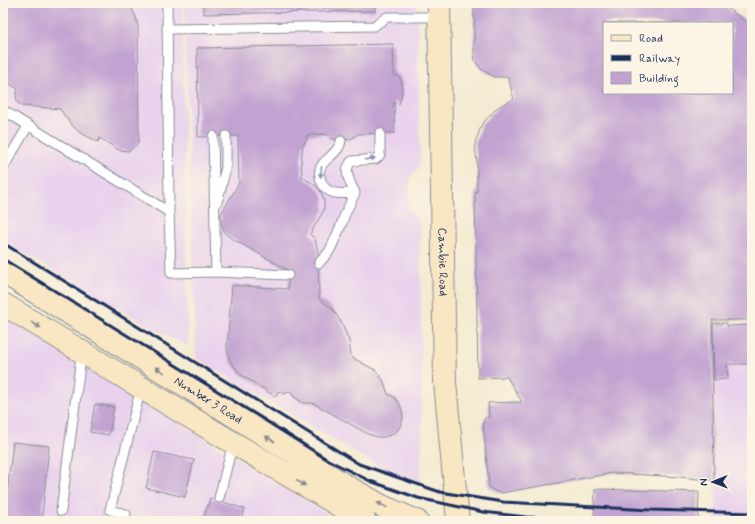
<svg xmlns="http://www.w3.org/2000/svg" width="755" height="524" viewBox="0 0 755 524" font-family="Mynerve,sans-serif">
  <style>
    .built { fill: #e9d2ed }
    .building { fill: #c1a2d1; fill-rule: evenodd }
    .lines { fill: none; stroke-linecap: round; stroke-linejoin: round }
    .service-casing { stroke: #888d98; stroke-width: 11 }
    .secondary-casing { stroke: #888d98; stroke-width: 24 }
    .service { stroke: #fff; stroke-width: 9 }
    .secondary { stroke: #f9e7c3; stroke-width: 22 }
    .rail { stroke: #1b2f5e; stroke-width: 3 }
    .oneway { fill: #8d97ae }
    .oneway2 { fill: #8a8b90 }
    .labels { text-anchor: middle; stroke-width: 3.5; stroke-linejoin: round; paint-order: stroke }
    .street-label { font-size: 12px; fill: #1b2f5e; stroke: #fcf5e5 }
  </style>
  <rect width="100%" height="100%" fill="#fcf5e5"/>
  <filter id="ink" filterUnits="userSpaceOnUse"><feTurbulence type="fractalNoise" baseFrequency=".025" numOctaves="2"/><feDisplacementMap in="SourceGraphic" scale="8" xChannelSelector="R" yChannelSelector="G"/><feConvolveMatrix kernelMatrix="1 2 1 2 8 2 1 2 1" color-interpolation-filters="sRGB"/></filter>
  <filter id="wash" filterUnits="userSpaceOnUse"><feTurbulence type="fractalNoise" baseFrequency=".012" numOctaves="4" result="noise"/><feDisplacementMap in="SourceGraphic" scale="16" xChannelSelector="R" yChannelSelector="G"/><feGaussianBlur stdDeviation="0.9" result="paint"/><feColorMatrix in="noise" values="0 0 0 0 0 0 0 0 0 0 0 0 0 0 0 0 0 1.4 0 .05"/><feComposite in="paint" operator="in"/></filter>
  <g filter="url(#wash)">
    <rect width="100%" height="100%" fill="#f4ebd2"/>
    <path class="built" d="M3 3H182L188 346 159 332 3 241Z
      M184 3H417L420 162 417 170 410 178 408 209 418 218 420 227 422 444 420 482 389 472 196 358Z
      M3 315 78 361 339 521H3Z
      M713 323H752V521H716Z"/>
    <g id="blocks">
      <path class="building" d="M3 3H128L132 9 136 17 138 26 139 139 137 144 133 148 129 151 119 150 100 138 98 142 79 132 71 124 60 109 22 106 18 103 17 101 16 96 18 89 3 79Z
        M203 3H375V11L204 14Z
        M474 3H719L752 25V320H712L714 481 680 477 613 473 501 493 497 492 490 488 489 485 483 423 485 418 489 417 488 403 522 402 507 377 478 378 475 192H477V163L475 143 482 124 498 107 514 99 508 77H494L481 69 475 61 474 52ZM604 23H732V93H604Z
        M393 44 394 77 398 74 402 83V94L399 104 394 102 395 133 358 134 351 139 341 141 336 140 330 138 326 134 307 135V141H305L303 145 301 160 302 177 315 185 321 192 324 200V210L310 234 315 239 318 252 319 299 332 308 341 322 349 341 351 357 375 370 383 380 388 394 394 397 399 403 402 410 403 418 401 425 397 431 391 435 384 437H377L368 434 313 403H304L300 401 293 396 290 391 284 394 278 391 276 397 240 374 230 361 228 354 227 348 232 285 288 289V270L231 238 226 234 223 229 221 222V214L239 183 238 136 198 137 197 48Z
        M713 323H727V326L752 325V364H727L728 379 714 380Z
        M95 404 114 407 109 435 90 432Z
        M13 442 49 446 42 516 72 520V521H4Z
        M154 452 194 460 185 497 146 488Z
        M595 489 699 492 698 521H594Z
        M210 498 245 509 241 521H203Z"/>
    </g>
  </g>
  <g filter="url(#ink)">
    <use href="#blocks" fill-opacity="0" stroke="#888d98" stroke-width="1"/>
    <g class="lines">
      <defs>
        <path id="service" d="M167 3 169 212 171 273
          M167 29 374 26 387 17H439
          M3 110 169 212
          M213 136 216 272
          M341 141C338 159 311 160 322 183 329 197 342 193 355 193
          M3 168 28 126
          M355 193C352 186 345 175 348 167 348 166 351 162 352 161L376 159 380 155V133
          M217 202 221 188 226 167V136
          M319 263 328 253 331 248 342 223 345 214 355 193
          M171 273 216 272 288 275
          M219 498 233 443
          M61 511 80 365 81 353
          M126 514 110 510 141 388"/>
        <g id="secondary">
          <path id="s1" d="M439 3 445 382 458 521"/>
          <path id="s2" d="M3 272 348 487 382 506 417 521"/>
          <path d="M3 304 183 413 365 521"/>
        </g>
      </defs>
      <use href="#service" class="service-casing"/>
      <use href="#secondary" class="secondary-casing"/>
      <use href="#service" class="service"/>
      <use href="#secondary" class="secondary"/>
      <path class="rail" d="M3 243 359 464 440 492 503 502 651 510 752 513
        M3 259 268 422 328 460 370 481 418 498 483 512 526 517 606 521"/>
    </g>
    <defs><path id="oneway-solid" d="M-6-.8H1V-3.2L6.5 0L1 3.2V.8H-6Z"/></defs>
    <g class="oneway">
      <use href="#oneway-solid" transform="translate(370 159) rotate(-8)"/>
      <use href="#oneway-solid" transform="translate(321 172) rotate(96)"/>
    </g>
    <g class="oneway2">
      <use href="#oneway-solid" transform="translate(36 325) rotate(31)"/>
      <use href="#oneway-solid" transform="translate(160 370) rotate(-148)"/>
      <use href="#oneway-solid" transform="translate(270 439) rotate(-148)"/>
      <use href="#oneway-solid" transform="translate(301 483) rotate(31)"/>
      <use href="#oneway-solid" transform="translate(382 505) rotate(-154)"/>
    </g>
  </g>
  <g class="labels">
    <g class="street-label">
      <text dy="4" stroke="none"><textPath href="#s1" startOffset="259">Cambie Road</textPath></text>
      <text dy="4" stroke="none"><textPath href="#s2" startOffset="242">Number 3 Road</textPath></text>
    </g>
  </g>
  <rect width="755" height="524" fill="none" stroke="#fcf5e5" stroke-width="16"/>
  <rect x="603" y="22" width="130" height="72" fill="#fcf5e5" stroke="#a2a6af"/>
  <rect x="611" y="35" width="20" height="6" fill="#f9e7c3" stroke="#a2a6af"/>
  <text x="639" y="42" font-size="12" fill="#1b2f5e">Road</text>
  <rect x="611" y="55" width="20" height="6" fill="#1b2f5e" stroke="#a2a6af"/>
  <text x="639" y="62" font-size="12" fill="#1b2f5e">Railway</text>
  <rect x="611" y="72" width="20" height="12" fill="#c1a2d1" stroke="#a2a6af"/>
  <text x="639" y="82" font-size="12" fill="#1b2f5e">Building</text>
  <g transform="translate(713 482) rotate(269)" stroke="#fcf5e5" stroke-width="3" paint-order="stroke">
  <path d="M0-3L7 15L0 10L-7 15Z" fill="#1b2f5e"/>
  <text y="-6" font-size="11" font-weight="bold" text-anchor="middle" fill="#1b2f5e">N</text>
  </g>
</svg>
